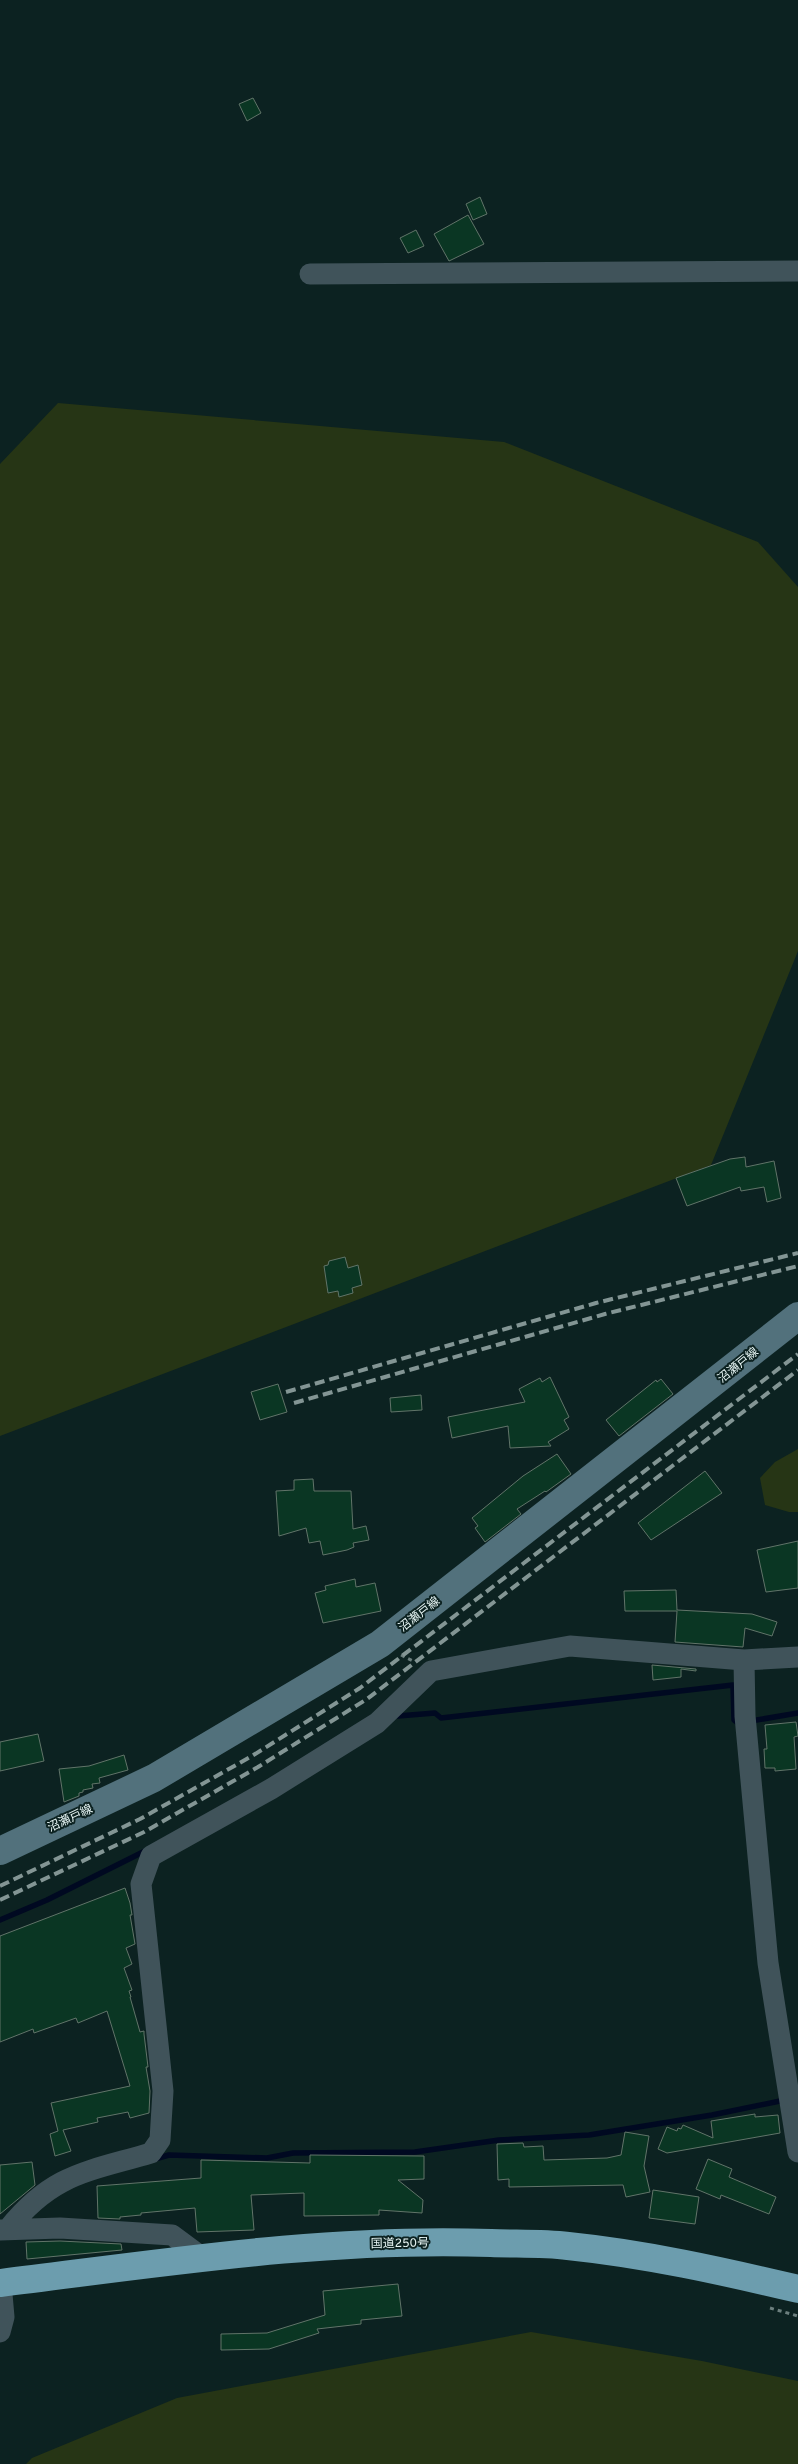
<svg xmlns="http://www.w3.org/2000/svg" width="798" height="2464" viewBox="0 0 798 2464" font-family="Overpass,'Noto Sans JP',sans-serif">
  <style>
    .green { fill: #263515 }
    .lines { fill: none; stroke-linecap: round; stroke-linejoin: round }
    .stream { stroke: #000921; stroke-width: 5.5 }
    .building { fill: #0a3623; stroke: #617469 }
    .path { stroke: #6c7f7e; stroke-width: 3; stroke-dasharray: 4 4; stroke-linecap: butt }
    .street { stroke: #40535a; stroke-width: 21 }
    .secondary { stroke: #52717c; stroke-width: 28 }
    .highway { stroke: #6c9dae; stroke-width: 28 }
    .rail { stroke: #839594; stroke-width: 4; stroke-dasharray: 10 5; stroke-linecap: butt }
    .labels { text-anchor: middle; stroke-width: 4; stroke-linejoin: round; paint-order: stroke }
    .street-label { font-size: 12px; fill: #e9f7f6; stroke: #0c2221 }
  </style>
  <rect width="100%" height="100%" fill="#0c2221"/>
  <path class="green" d="M58 403 504 442 758 542 798 587V951L711 1165 0 1436V464Z
    M798 1449V1512H789L765 1505 760 1478 775 1462Z
    M531 2332 702 2361 798 2381V2464H26L32 2458 177 2398Z"/>
  <g class="lines">
    <path class="stream" d="M398 1716 435 1713 441 1718 733 1685 734 1720 738 1723
      M751 1721 798 1713
      M0 1920 47 1900 147 1850
      M155 2159 169 2155 267 2158 293 2153 415 2152 499 2140 589 2135 712 2115 780 2101"/>
  </g>
  <path class="building" d="M253 98 261 113 247 121 239 104Z
    M480 197 487 214 473 220 466 204Z
    M468 215 484 244 449 261 434 234Z
    M416 230 424 246 408 253 400 238Z
    M745 1157 746 1167 774 1161 781 1198 767 1202 764 1187 741 1191 740 1187 687 1206 676 1178 730 1159Z
    M345 1257 348 1268 358 1265 362 1285 352 1288 353 1293 339 1297 338 1291 328 1293 324 1266 328 1265 329 1261Z
    M550 1377 569 1417 564 1420 569 1429 548 1442 551 1446 510 1448 508 1426 452 1438 448 1417 525 1402 519 1389 540 1378 542 1382Z
    M661 1379 673 1394 619 1436 606 1420 656 1380 657 1382Z
    M278 1384 287 1412 260 1420 251 1392Z
    M421 1395 422 1410 391 1412 390 1398Z
    M557 1454 571 1474 546 1492 545 1491 517 1509 521 1514 485 1542 475 1528 478 1526 472 1518 523 1476Z
    M705 1471 722 1493 651 1540 638 1523Z
    M313 1479 314 1491H351L353 1529 366 1526 369 1540 353 1543 354 1547 347 1550 323 1555 320 1541 309 1543 306 1528 279 1536 276 1491 294 1490V1480Z
    M798 1541V1588L766 1592 757 1550Z
    M355 1579 356 1587 375 1583 381 1611 323 1623 315 1593 326 1590 325 1586Z
    M676 1590 677 1610 752 1614 777 1622 772 1636 745 1628 743 1647 675 1642 677 1611H625L624 1591Z
    M652 1665 696 1669V1671L681 1669V1677L653 1680Z
    M796 1722 798 1736 794 1737 796 1769 775 1771V1768H765L764 1749H767L765 1725Z
    M38 1734 44 1761 0 1771V1742Z
    M124 1755 128 1770 99 1778 100 1783 92 1784 93 1788 83 1790V1792L79 1793V1796L64 1802 59 1769 89 1766Z
    M125 1888 130 1903 132 1915H130L135 1944 126 1948 132 1964 124 1968 132 1990 129 1991 131 1997H130L140 2032 144 2031V2034L148 2067H146L150 2091 149 2113 130 2118 128 2112 97 2118 98 2122 63 2130 71 2151 55 2156 50 2134 58 2131 51 2103 130 2086 107 2011 78 2023 76 2018 34 2033 33 2029 0 2042V1936Z
    M755 2114V2117L778 2115 780 2133 667 2153 658 2149 667 2127 677 2131 678 2128 681 2129 683 2125 713 2138 711 2121Z
    M625 2132 649 2136 644 2166 650 2192 626 2197 623 2185 509 2187V2179L498 2180 497 2144 523 2143 524 2147 543 2146 544 2160 607 2158 621 2155Z
    M310 2155 424 2156V2179L398 2180 423 2200 422 2213 379 2210V2215L304 2216V2193L251 2195 254 2230 197 2232 195 2208 141 2213V2215L120 2217V2219L98 2218 97 2186 201 2178V2160L310 2163Z
    M708 2159 732 2169 729 2177 776 2197 769 2214 721 2195 720 2199 696 2189Z
    M32 2162 35 2185 0 2214V2165Z
    M653 2190 699 2197 695 2224 649 2218Z
    M60 2241 121 2244 122 2250 27 2259 26 2242Z
    M398 2284 402 2316 361 2320V2324L317 2329 319 2333 269 2349 221 2350V2334L267 2333 325 2315 323 2291Z"/>
  <g class="lines">
    <path class="path" d="M401 1655 413 1661
      M770 2308 798 2316"/>
    <path class="street" d="M310 274 798 271
      M744 1660 745 1716 768 1963 798 2152
      M8 2229C53 2173 87 2172 151 2153L160 2140 163 2091 141 1884 151 1856 271 1789 377 1723 431 1671 570 1646 744 1660 798 1657
      M0 2230 60 2228 172 2235 203 2258
      M0 2332 4 2317 1 2283"/>
    <path class="secondary" d="M0 1851 154 1778 380 1644 798 1316"/>
    <path class="highway" d="M0 2283C163 2263 327 2237 491 2243 516 2244 543 2243 568 2246 646 2254 722 2271 798 2289"/>
    <path class="rail" d="M286 1392 596 1303 798 1253
      M294 1403 605 1314 798 1266
      M0 1886 140 1819 252 1756 360 1688 798 1354
      M0 1900 144 1832 258 1767 367 1699 798 1370"/>
  </g>
  <g class="labels">
    <g class="street-label">
      <text transform="translate(738 1365) rotate(-39)" y="4">沼瀬戸線</text>
      <text transform="translate(419 1614) rotate(-38)" y="4">沼瀬戸線</text>
      <text transform="translate(70 1818) rotate(-25)" y="4">沼瀬戸線</text>
      <text transform="translate(400 2243) rotate(-1)" y="4">国道250号</text>
    </g>
  </g>
</svg>
